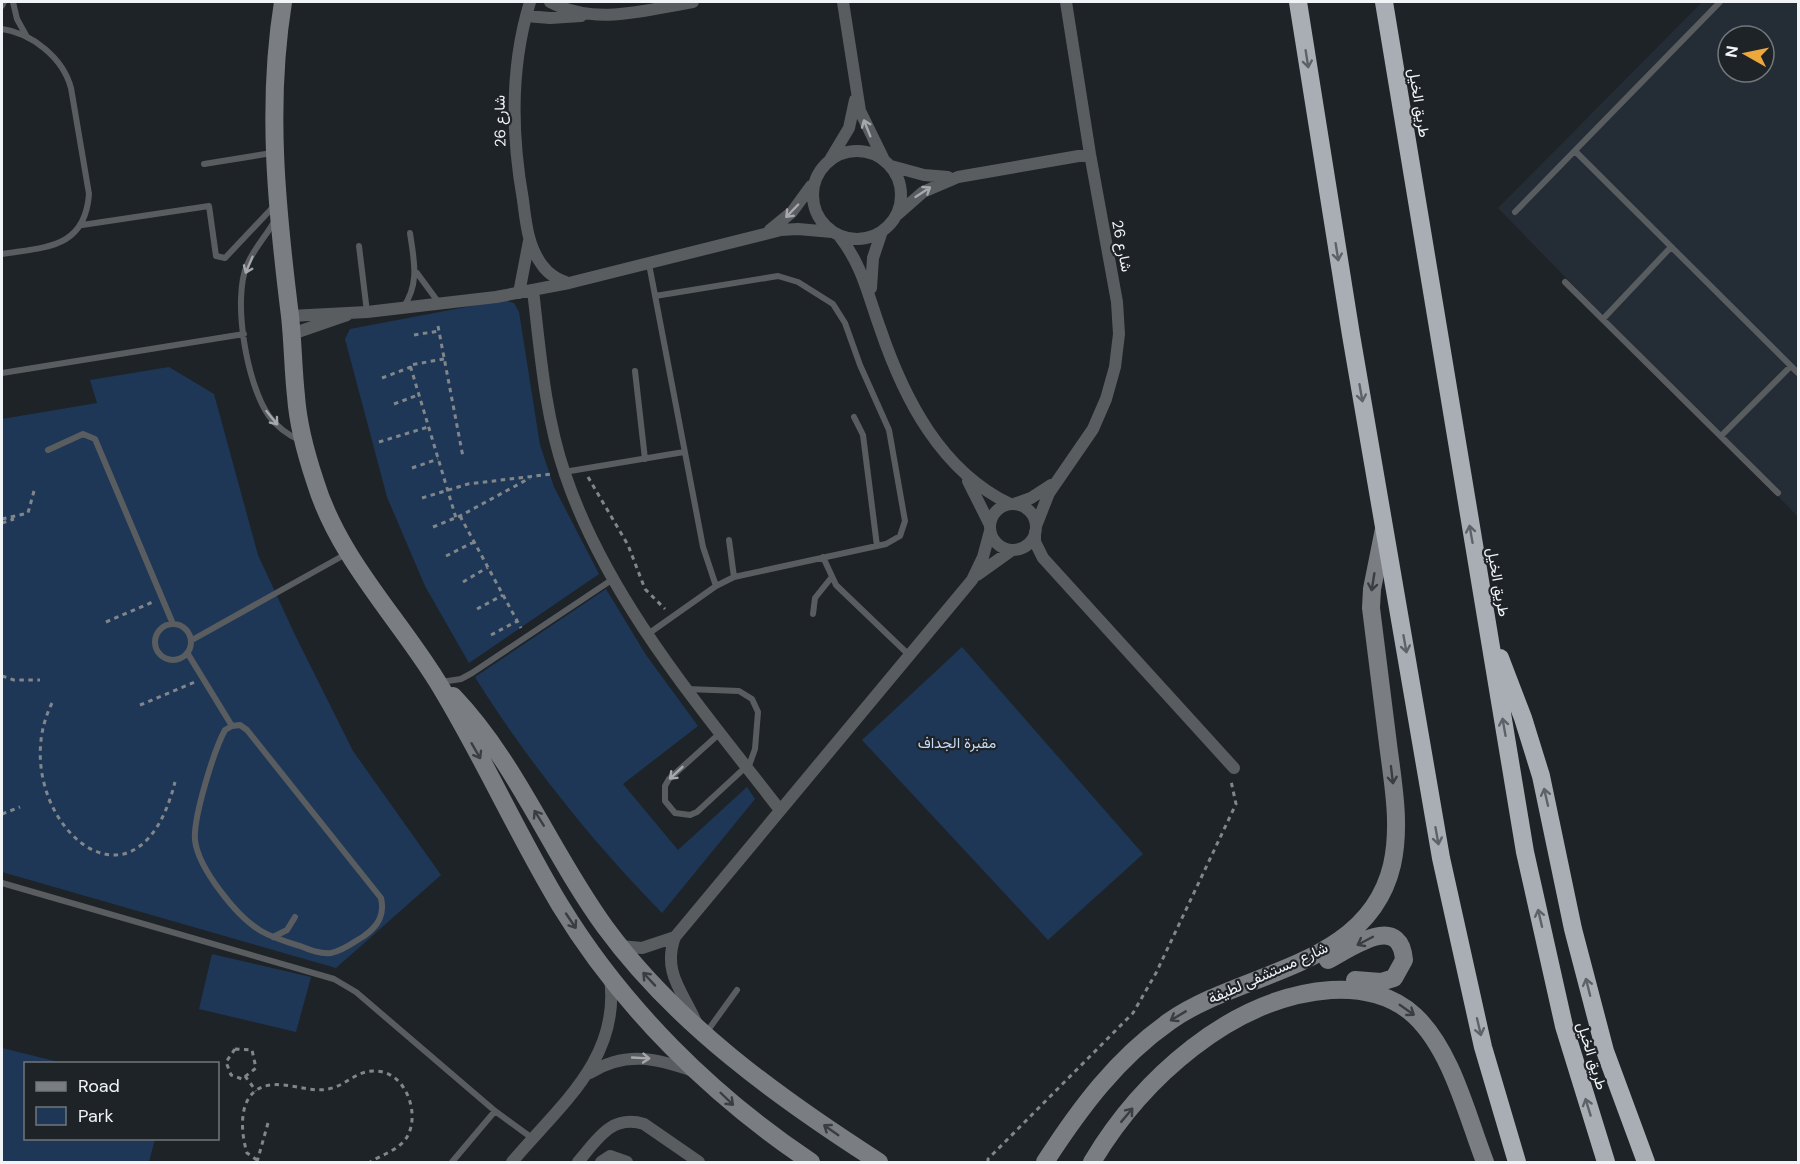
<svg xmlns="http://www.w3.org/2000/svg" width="1800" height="1164" viewBox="0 0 1800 1164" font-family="'DM Sans',Vazirmatn,sans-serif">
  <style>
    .built { fill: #242c36; fill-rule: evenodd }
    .green { fill: #1e3757 }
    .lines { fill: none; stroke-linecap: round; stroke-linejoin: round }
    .path { stroke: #81868a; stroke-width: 3; stroke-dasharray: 4.5 4.5; stroke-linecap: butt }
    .lane { stroke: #5a5d5f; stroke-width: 6 }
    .street { stroke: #5a5d5f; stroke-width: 12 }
    .secondary { stroke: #7a7e82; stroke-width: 18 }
    .highway { stroke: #a9aeb5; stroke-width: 18 }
    .oneway { stroke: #5d6267 }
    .oneway2 { stroke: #a6a8ab }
    .oneway3 { stroke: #3a3e43 }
    .labels { text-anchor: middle; stroke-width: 4.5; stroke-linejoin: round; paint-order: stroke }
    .street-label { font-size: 15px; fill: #f1f4f7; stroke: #1e2328 }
    .park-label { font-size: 15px; fill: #c3d9f5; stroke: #1e2328 }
  </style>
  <rect width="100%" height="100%" fill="#1e2328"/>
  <path class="built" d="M1702 2H1798V517L1498 208ZM1728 36H1764V72H1728Z"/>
  <path class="green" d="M503 300 514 303 519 312 540 445 554 487 599 574 469 663 425 586 387 497 345 339 350 329Z
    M169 367 214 394 258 555 296 637 353 751 441 875 336 968 2 872V419L97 403 90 380Z
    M606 589 646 655 698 726 623 784 678 850 747 787 755 799 662 913C592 841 528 762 475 677Z
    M962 647 1143 854 1048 940 862 740Z
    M212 954 311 977 296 1032 199 1009Z
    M2 1048 63 1063 26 1064V1138L155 1139 149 1162H2Z"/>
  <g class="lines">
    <path class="path" d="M438 326 463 457
      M414 335 439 331
      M444 359 410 365 456 518
      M382 378 411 367
      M394 404 418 395
      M379 442 428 427
      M412 468 438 459
      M588 477 628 545 645 589 665 609
      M422 498 468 484 552 474
      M460 516 521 628
      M2 519 28 513 34 491
      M2 523 14 519
      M433 527 460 516 530 478
      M446 556 474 542
      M463 582 488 567
      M477 609 503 595
      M106 622 155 601
      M491 635 517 621
      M2 676 14 680H40
      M52 703C0 808 135 940 175 782
      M140 705 195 682
      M2 814 20 807
      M235 1049 252 1050 256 1068 242 1079 231 1075 226 1062Z
      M245 1076 256 1091
      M257 1160 247 1153C238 1123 239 1080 283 1085 298 1086 314 1092 328 1089 346 1086 355 1071 374 1071 405 1070 421 1113 407 1137 400 1149 382 1155 370 1162
      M257 1162 268 1123
      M988 1162V1159L1133 1013 1156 973 1236 804 1231 781"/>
    <path class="lane" d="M13 2 17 19 27 37
      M2 6 4 2
      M2 29C32 33 63 58 71 88L89 194C85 249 45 247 2 254
      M1575 151 1798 373
      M204 164 272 153
      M1515 212 1720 2
      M274 222C266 236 253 250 247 265 232 300 247 385 269 416 277 427 288 435 301 441
      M82 225 209 206 216 256 225 258 275 205
      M359 246 367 312
      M649 264 703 547 716 586
      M417 273 439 303
      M1565 282 1778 493
      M403 308C420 283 414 261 410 233
      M1603 319 1671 247
      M635 371 645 459
      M2 373 244 334
      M854 417 863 435 877 546
      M1721 436 1791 366
      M48 450 83 434 95 439 173 624
      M564 472 684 452
      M729 540 734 577
      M823 557 836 585 909 655
      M813 614 815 598 831 578
      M155 642a18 18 0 1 1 36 0a18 18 0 1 1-36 0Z
      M648 634 716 586 734 577 886 544 900 536 905 521 889 430 860 365 845 323 833 304 798 282 778 276 655 296
      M192 640 346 554
      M188 654 232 726
      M441 682 461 679 472 673 613 579
      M687 689 739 691 752 699 758 712 755 749 750 763 697 812 690 815 675 813 665 801V786L669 779 719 734
      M240 725 247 730 381 898C385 915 378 926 364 936 354 942 343 951 331 953 320 954 310 950 300 946 287 942 273 938 261 931 237 917 198 868 195 840 193 818 214 750 225 730L232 726Z
      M2 883 334 979 356 992 495 1111 532 1138
      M273 937 287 930 295 917
      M706 1033 737 990
      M452 1162 495 1111"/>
    <path class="street" d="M530 2C510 67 511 133 523 200 526 224 528 246 542 265 549 275 558 279 568 283
      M550 2C595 26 645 10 693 2
      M843 2 860 111 883 158
      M526 16 550 18 581 16
      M813 195a44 44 0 1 1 88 0a44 44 0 1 1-88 0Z
      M831 158 849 128 855 100
      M891 166 924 175 948 177
      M898 214 923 192 958 177 1090 154
      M770 230 792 212 811 186
      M840 237C862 265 868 295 880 328 904 399 941 471 1010 504
      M871 288 873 258 882 231
      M533 290C540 351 545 416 565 474 607 599 701 708 780 810
      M519 293 529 241
      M290 316 367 312 496 297 569 283 781 230 798 229 832 232
      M292 334 347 315
      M968 481 990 525
      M1014 504 1031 498 1051 485
      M990 527a23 23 0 1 1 46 0a23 23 0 1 1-46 0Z
      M1036 526 1049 493 1093 429 1106 399 1115 367 1119 334 1117 302 1090 154 1066 2
      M1035 532V542L1043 558 1234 768
      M977 575 1012 550
      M620 946 642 948 675 937
      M696 1022C683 992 662 972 675 937L972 580 983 557 990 531
      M590 1073C625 1051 656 1058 693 1071
      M512 1162C559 1106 621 1059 610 978
      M578 1162C597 1140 611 1114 644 1124L699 1162
      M601 1162 610 1156 627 1162"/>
    <path class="secondary" d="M283 2C266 107 277 211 290 316 293 343 293 369 296 396 298 425 306 454 315 481 338 557 396 615 437 681 482 754 516 832 560 905 622 1007 712 1096 811 1162
      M453 696C517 763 551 853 605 927 676 1024 779 1098 879 1162
      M1328 960C1350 949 1400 911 1404 960L1394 978 1381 982 1355 980
      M1045 1162C1080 1108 1117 1058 1170 1021 1243 970 1368 968 1392 865 1401 825 1393 784 1388 744 1382 699 1377 653 1371 608L1372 589 1384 529
      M1092 1162C1141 1080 1231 997 1331 990 1361 988 1393 995 1415 1016 1452 1051 1467 1116 1485 1162"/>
    <path class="highway" d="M1298 2 1351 335 1441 858 1483 1047 1517 1162
      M1384 2 1525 852 1564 1026 1606 1162
      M1500 658 1523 718 1541 776 1573 929 1605 1051 1646 1162"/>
  </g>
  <defs><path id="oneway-shaft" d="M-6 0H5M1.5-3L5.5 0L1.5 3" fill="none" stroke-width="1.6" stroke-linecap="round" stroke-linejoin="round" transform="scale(1.5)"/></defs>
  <g class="oneway">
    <use href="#oneway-shaft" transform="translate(1307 59) rotate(81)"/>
    <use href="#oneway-shaft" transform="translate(1337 252) rotate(81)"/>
    <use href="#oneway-shaft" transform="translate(1361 393) rotate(80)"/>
    <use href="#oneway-shaft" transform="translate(1471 534) rotate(-100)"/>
    <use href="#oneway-shaft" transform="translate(1405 644) rotate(80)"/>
    <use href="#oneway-shaft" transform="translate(1504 727) rotate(-100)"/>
    <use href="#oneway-shaft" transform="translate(1546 797) rotate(-103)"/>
    <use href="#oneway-shaft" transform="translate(1437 836) rotate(80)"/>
    <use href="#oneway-shaft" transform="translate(1540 918) rotate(-103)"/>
    <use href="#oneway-shaft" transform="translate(1588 987) rotate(-104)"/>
    <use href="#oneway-shaft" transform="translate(1479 1027) rotate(77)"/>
    <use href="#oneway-shaft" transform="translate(1588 1107) rotate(-107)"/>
  </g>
  <g class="oneway2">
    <use href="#oneway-shaft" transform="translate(867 128) rotate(-112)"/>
    <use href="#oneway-shaft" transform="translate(923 192) rotate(-33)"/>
    <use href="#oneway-shaft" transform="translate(792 211) rotate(134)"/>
    <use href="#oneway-shaft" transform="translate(249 265) rotate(113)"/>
    <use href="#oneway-shaft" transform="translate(272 418) rotate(51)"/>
    <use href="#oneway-shaft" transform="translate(676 773) rotate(137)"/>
    <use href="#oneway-shaft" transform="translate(641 1058) rotate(3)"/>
  </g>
  <g class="oneway3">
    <use href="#oneway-shaft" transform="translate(1373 582) rotate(99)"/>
    <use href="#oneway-shaft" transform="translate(476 751) rotate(60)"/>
    <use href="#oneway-shaft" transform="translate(1392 775) rotate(83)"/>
    <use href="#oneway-shaft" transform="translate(539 818) rotate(-122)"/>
    <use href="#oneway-shaft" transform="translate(571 921) rotate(56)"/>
    <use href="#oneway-shaft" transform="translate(1365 941) rotate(152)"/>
    <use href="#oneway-shaft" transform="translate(649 979) rotate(-133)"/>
    <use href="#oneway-shaft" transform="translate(1407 1010) rotate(35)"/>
    <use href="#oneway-shaft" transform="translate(1178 1016) rotate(149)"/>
    <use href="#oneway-shaft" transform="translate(727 1099) rotate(44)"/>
    <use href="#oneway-shaft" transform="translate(1127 1115) rotate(-50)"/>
    <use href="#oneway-shaft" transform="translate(831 1130) rotate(-145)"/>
  </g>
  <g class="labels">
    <g class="street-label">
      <text transform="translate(1419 103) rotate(81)" y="5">طريق الخيل</text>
      <text transform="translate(500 121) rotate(-91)" y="5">شارع 26</text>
      <text transform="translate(1122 246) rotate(79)" y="5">شارع 26</text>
      <text transform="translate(1498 582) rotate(80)" y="5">طريق الخيل</text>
      <text transform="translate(1268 973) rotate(-24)" y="5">شارع مستشفى لطيفة</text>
      <text transform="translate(1592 1056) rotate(73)" y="5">طريق الخيل</text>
    </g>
    <g class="park-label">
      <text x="957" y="748">مقبرة الجداف</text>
    </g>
  </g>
  <rect width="1800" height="1164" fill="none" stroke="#f1f4f7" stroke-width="6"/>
  <rect x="24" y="1062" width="195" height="78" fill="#1e2328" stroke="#72777b" stroke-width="1.5"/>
  <rect x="36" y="1082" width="30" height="9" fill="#7a7e82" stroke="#72777b" stroke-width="1.5"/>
  <text x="78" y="1092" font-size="18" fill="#f1f4f7">Road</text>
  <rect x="36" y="1107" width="30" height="18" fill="#1e3757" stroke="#72777b" stroke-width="1.5"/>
  <text x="78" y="1122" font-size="18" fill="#f1f4f7">Park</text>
  <g transform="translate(1746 54) rotate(279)"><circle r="28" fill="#1e2328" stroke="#72777b" stroke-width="1.5"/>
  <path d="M0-4.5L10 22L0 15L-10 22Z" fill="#eda83b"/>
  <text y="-9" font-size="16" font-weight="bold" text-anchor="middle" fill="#f1f4f7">N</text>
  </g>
</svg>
